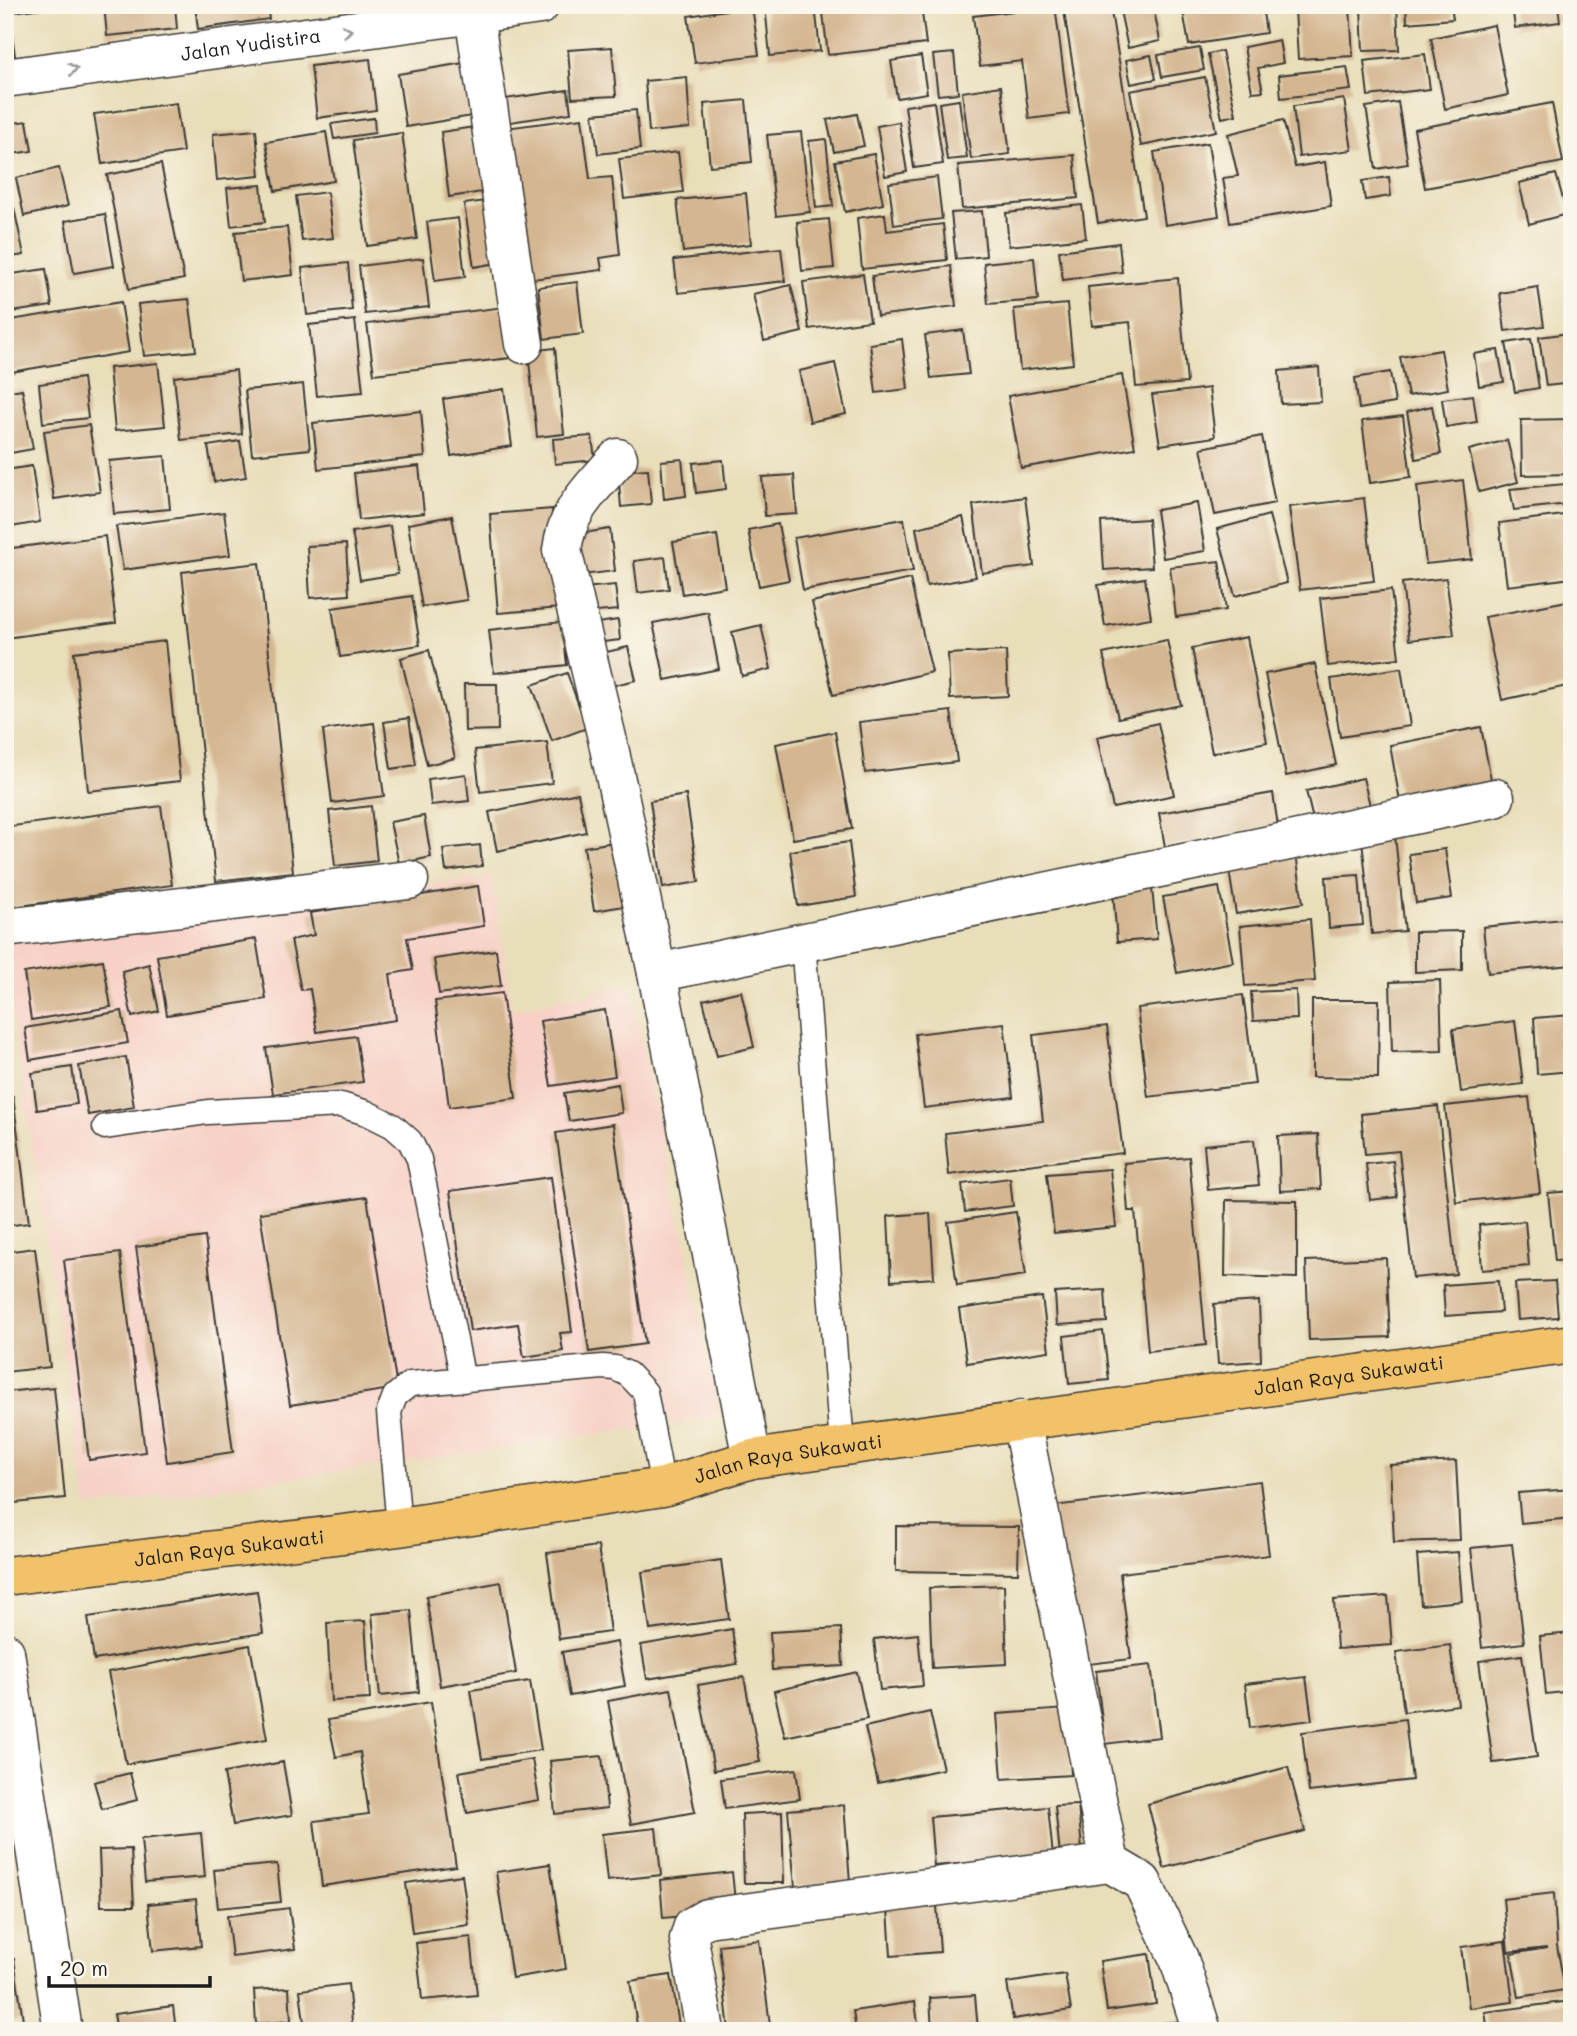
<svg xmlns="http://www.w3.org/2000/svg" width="1577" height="2036" viewBox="0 0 1577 2036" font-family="Mali,sans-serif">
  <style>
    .built { fill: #f7d1c7 }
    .building { fill: #d4b691 }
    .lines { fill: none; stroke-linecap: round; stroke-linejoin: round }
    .service-casing { stroke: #3b3934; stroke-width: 27 }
    .minor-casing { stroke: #3b3934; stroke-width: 41 }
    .trunk-casing { stroke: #3b3934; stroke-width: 41 }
    .service { stroke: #fff; stroke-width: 24 }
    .minor { stroke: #fff; stroke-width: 38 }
    .trunk { stroke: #f2c26a; stroke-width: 38 }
    .oneway { stroke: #999 }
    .labels { text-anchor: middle; stroke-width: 6; stroke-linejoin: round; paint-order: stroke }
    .street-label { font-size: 19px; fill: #1c1c1c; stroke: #fbf7ec }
  </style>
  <rect width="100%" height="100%" fill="#fbf7ec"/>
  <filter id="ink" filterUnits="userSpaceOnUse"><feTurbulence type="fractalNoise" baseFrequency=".0143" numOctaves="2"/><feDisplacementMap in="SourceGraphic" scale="14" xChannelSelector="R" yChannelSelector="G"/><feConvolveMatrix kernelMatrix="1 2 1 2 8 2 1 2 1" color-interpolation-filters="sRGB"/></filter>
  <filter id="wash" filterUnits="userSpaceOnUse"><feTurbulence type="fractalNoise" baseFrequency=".00686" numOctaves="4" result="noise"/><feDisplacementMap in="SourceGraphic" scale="28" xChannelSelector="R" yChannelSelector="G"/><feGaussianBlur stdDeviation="1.57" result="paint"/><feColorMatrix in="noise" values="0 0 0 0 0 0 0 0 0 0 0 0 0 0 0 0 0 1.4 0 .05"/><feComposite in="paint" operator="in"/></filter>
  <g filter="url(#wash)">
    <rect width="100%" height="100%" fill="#e9deba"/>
    <path class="built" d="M492 877 512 1010 630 985 721 1417 87 1507 5 971V941Z"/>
    <g id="blocks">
      <path class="building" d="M5 5H42V8L5 13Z
        M104 5H175L177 29 107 36Z
        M195 5H267L269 19 198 29Z
        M765 5H815L820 51 770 56Z
        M822 5H921L926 44 828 55Z
        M1015 5H1055L1069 114 1029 119 1022 61 980 66 973 16 1016 11Z
        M1099 5H1110L1144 216 1098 223 1064 11Z
        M1153 5 1160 41 1128 48 1119 6Z
        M1182 5H1262L1266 33 1189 45Z
        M1397 5 1399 50 1363 51 1361 8Z
        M1406 5H1451L1453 19 1407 23Z
        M1512 5H1558L1560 22 1515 28Z
        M752 6 759 55 695 63 688 16Z
        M1350 7 1353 56 1298 59 1295 10Z
        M1494 25 1508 95 1445 109 1431 38Z
        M11 27 17 70 5 72V28Z
        M1279 40 1283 63 1258 68 1263 91 1252 92 1244 47Z
        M612 47 616 96 572 98 568 50Z
        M1200 48 1204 70 1162 77 1158 55Z
        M1222 51 1236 115 1222 118 1208 54Z
        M954 53 958 93 938 95 933 55Z
        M1425 54 1430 89 1368 96 1364 61Z
        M1151 55 1156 79 1131 84 1126 60Z
        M921 56 927 93 897 98 891 61Z
        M370 59 376 110 317 118 311 66Z
        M464 63 472 116 406 127 398 74Z
        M1347 67 1351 90 1281 98 1279 75Z
        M687 77 690 128 649 132 645 81Z
        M1205 77 1216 131 1141 146 1130 91Z
        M1001 86 1010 154 971 159 962 92Z
        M568 90 571 113 496 124 492 101Z
        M1344 99 1352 150 1299 157 1293 106Z
        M746 100 752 162 710 166 704 104Z
        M959 100 967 158 947 160 939 103Z
        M934 102 943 164 914 168 905 106Z
        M1398 102 1408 164 1376 169 1366 107Z
        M176 103 183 152 102 164 94 114Z
        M1552 103 1563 162 1425 188 1414 129Z
        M636 110 640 149 598 154 593 114Z
        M857 114 864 146 834 152 827 120Z
        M374 118 375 133 334 139 331 124Z
        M582 118 590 179 612 177 620 255 600 258 602 270 525 280 505 128Z
        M1283 120 1295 167 1325 162 1331 206 1230 223 1223 178 1238 176 1228 134Z
        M27 121 32 151 5 155V124Z
        M899 122 907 172 885 176 877 126Z
        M481 126 489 191 449 197 441 132Z
        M256 130 260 176 217 180 213 134Z
        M326 132 334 181 275 191 266 142Z
        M801 132 810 212 776 216 767 135Z
        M402 133 417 239 367 246 353 140Z
        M826 139 833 206 816 208 809 141Z
        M1208 143 1219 216 1165 225 1154 152Z
        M678 152 683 192 624 199 619 159Z
        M874 154 883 204 845 212 835 161Z
        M1074 155 1078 198 962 209 958 165Z
        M161 164 184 279 129 289 107 175Z
        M59 168 68 206 24 216 16 178Z
        M1556 174 1567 214 1529 224 1519 183Z
        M937 177 942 219 894 225 889 183Z
        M1389 177 1391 196 1365 200 1362 181Z
        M261 185 265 222 231 226 227 188Z
        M327 192 333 238 302 241 296 196Z
        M746 193 751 244 683 252 677 200Z
        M493 200 502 262 474 267 464 204Z
        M1082 205 1086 238 1009 246 1006 213Z
        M14 208 24 255 5 258V210Z
        M982 211 986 256 956 259 951 213Z
        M105 214 114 266 74 273 65 221Z
        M885 214 887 231 943 224 947 260 862 269 857 218Z
        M458 218 465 277 435 281 427 222Z
        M829 219 834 268 802 271 797 222Z
        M287 227 293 275 241 281 235 232Z
        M1119 243 1122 272 1063 280 1059 251Z
        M781 248 785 281 678 293 674 260Z
        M423 258 429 307 365 314 359 266Z
        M1034 258 1038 300 988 304 984 263Z
        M348 263 352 310 307 315 302 268Z
        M951 266 956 306 877 316 872 276Z
        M46 269 52 306 5 313V275Z
        M863 274 870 321 809 329 803 282Z
        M1178 278 1187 383 1136 387 1130 322 1092 326 1088 287Z
        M577 282 583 334 544 339 538 287Z
        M791 285 802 332 764 341 753 294Z
        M1538 287 1544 326 1505 331 1500 293Z
        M189 299 196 351 144 356 138 304Z
        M121 302 129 352 5 373V321Z
        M1067 304 1073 364 1020 370 1014 309Z
        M504 307 510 358 374 374 367 324Z
        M355 320 363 392 317 396 309 325Z
        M963 330 969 374 931 378 925 335Z
        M1569 333 1572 383 1546 386 1539 337Z
        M902 339 908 389 876 393 870 344Z
        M1531 339 1539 388 1515 392 1506 343Z
        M555 348 564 434 537 437 528 351Z
        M1441 350 1448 389 1408 396 1400 357Z
        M1498 350 1504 382 1479 386 1474 354Z
        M158 363 165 426 115 431 109 368Z
        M835 363 846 414 810 422 799 371Z
        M1319 367 1321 402 1281 404 1279 371Z
        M236 370 242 434 181 440 174 377Z
        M1390 372 1395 403 1359 409 1355 378Z
        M1122 375 1135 448 1021 468 1008 396Z
        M83 378 88 418 43 423 39 384Z
        M303 384 310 449 252 455 245 390Z
        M1209 388 1215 437 1160 445 1152 395Z
        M22 389 33 449 5 454V392Z
        M504 389 512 446 451 456 443 399Z
        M1473 395 1477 422 1446 427 1442 399Z
        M1432 406 1441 454 1416 459 1407 412Z
        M421 411 425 457 318 469 313 423Z
        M1403 416 1411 477 1370 483 1362 421Z
        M1570 419 1572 474 1522 475 1521 420Z
        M89 425 100 492 54 499 44 431Z
        M592 436 595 460 555 464 553 439Z
        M1262 436 1275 503 1215 515 1201 448Z
        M1507 440 1518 482 1479 492 1469 450Z
        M240 441 246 477 214 482 208 446Z
        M165 456 170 509 114 514 109 461Z
        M682 459 686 496 664 499 661 461Z
        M723 460 726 489 696 493 693 463Z
        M32 466 40 522 5 528V470Z
        M419 466 424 513 359 520 354 473Z
        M648 469 651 504 621 507 618 471Z
        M794 475 797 514 765 516 762 477Z
        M1463 480 1472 559 1426 564 1417 486Z
        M1565 484 1568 504 1514 510 1510 489Z
        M1025 497 1034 566 982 573 973 505Z
        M1364 498 1374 581 1300 590 1289 507Z
        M1197 503 1205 551 1163 558 1156 510Z
        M552 509 561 608 498 613 490 514Z
        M224 512 230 555 123 570 116 526Z
        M1572 514V578L1507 586 1499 523Z
        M1269 515 1287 583 1235 596 1217 529Z
        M452 516 467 600 422 607 408 524Z
        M963 517 976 577 927 586 916 528Z
        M904 519 913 571 803 590 794 538Z
        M1148 519 1152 567 1104 570 1101 522Z
        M778 524 789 580 759 586 748 530Z
        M390 526 398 574 360 580 352 532Z
        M610 529 615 571 583 575 577 534Z
        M717 535 725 587 682 594 673 542Z
        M105 536 116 623 5 638V549Z
        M346 544 349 595 310 598 307 546Z
        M665 557 669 589 638 593 634 561Z
        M1219 561 1226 610 1176 617 1170 567Z
        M259 563 293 872 216 881 182 572Z
        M1145 578 1151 618 1105 626 1098 585Z
        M1446 578 1454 635 1409 640 1402 583Z
        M910 579 932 672 833 695 812 602Z
        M615 585 618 610 587 613 584 588Z
        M1391 590 1399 658 1328 666 1320 598Z
        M412 596 420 645 340 657 332 608Z
        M1572 600V685L1502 700 1485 617Z
        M708 612 719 669 665 680 653 623Z
        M618 620 620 640 594 643 591 624Z
        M562 622 567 665 494 673 489 630Z
        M761 625 771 669 742 676 732 632Z
        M1247 637 1267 742 1212 753 1192 648Z
        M1167 640 1181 705 1118 718 1103 654Z
        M165 641 180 781 88 791 74 652Z
        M628 647 636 680 606 687 598 654Z
        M429 650 455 758 427 765 401 658Z
        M1006 651 1008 696 950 699 948 654Z
        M1315 664 1336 765 1286 776 1265 674Z
        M1401 668 1410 726 1340 737 1331 679Z
        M567 673 587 728 552 741 532 685Z
        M464 684H497L498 730 465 731Z
        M951 711 957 762 865 773 859 722Z
        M409 718 416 765 391 769 384 722Z
        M374 723 384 796 332 803 323 730Z
        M1158 723 1174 795 1113 808 1097 737Z
        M1481 727 1493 790 1401 807 1390 745Z
        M835 732 852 829 793 839 776 744Z
        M547 742 552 783 480 792 475 750Z
        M466 774 469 801 431 805 428 779Z
        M1363 778 1372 813 1315 828 1306 791Z
        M578 793 586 832 497 851 489 812Z
        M1273 793 1278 826 1165 847 1159 813Z
        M686 795 699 882 663 888 650 801Z
        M161 806 172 885 5 908V827Z
        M371 806 377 861 335 866 329 811Z
        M424 816 431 857 399 864 390 822Z
        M1395 836 1405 931 1372 934 1362 840Z
        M620 841 630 905 594 911 584 847Z
        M849 842 856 897 798 906 790 851Z
        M480 845 482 866 446 871 443 849Z
        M1445 849 1452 898 1416 903 1409 854Z
        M1296 854 1303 903 1236 914 1228 864Z
        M1359 875 1363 925 1329 928 1326 877Z
        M478 886 484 926 407 938 413 970 390 974 396 1020 317 1032 310 989 301 990 291 940 314 935 310 913Z
        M1219 887 1233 962 1177 973 1163 897Z
        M1152 888 1157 939 1117 942 1113 891Z
        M1572 918V965L1488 973 1483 927Z
        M1310 919 1315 981 1245 986 1240 926Z
        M1462 931V970L1415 972V932Z
        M256 939 266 999 167 1015 157 956Z
        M496 950 501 986 439 994 434 959Z
        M103 960 111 1007 31 1020 24 973Z
        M149 964 159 1011 132 1017 122 971Z
        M1440 980 1442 1051 1392 1052 1390 982Z
        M1296 990 1297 1019 1253 1021 1251 992Z
        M741 991 754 1047 717 1056 703 1000Z
        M502 993 516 1098 449 1107 435 1001Z
        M1243 995 1255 1084 1148 1097 1137 1008Z
        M1312 1000H1379L1378 1078 1312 1077Z
        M605 1010 615 1076 551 1086 540 1021Z
        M122 1011 128 1043 30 1060 25 1028Z
        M1572 1015V1071L1537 1074 1534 1018Z
        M1515 1021 1523 1084 1461 1092 1453 1029Z
        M1004 1023 1013 1097 924 1108 915 1034Z
        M1107 1026 1123 1153 949 1175 945 1133 1043 1121 1033 1035Z
        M356 1036 363 1082 273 1094 266 1048Z
        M126 1057 134 1107 88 1115 79 1066Z
        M72 1067 77 1104 37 1110 32 1073Z
        M618 1084 622 1113 569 1121 564 1093Z
        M13 1096 29 1223 5 1226V1097Z
        M1529 1097 1540 1193 1456 1202 1445 1106Z
        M1438 1106 1456 1274 1413 1278 1399 1151 1365 1154 1361 1114Z
        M613 1124 645 1344 589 1352 556 1133Z
        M1318 1134 1321 1189 1280 1191 1278 1136Z
        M1254 1140 1259 1185 1208 1190 1204 1145Z
        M1189 1157 1206 1345 1148 1351 1135 1211H1128L1124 1163Z
        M1393 1161 1397 1197 1370 1200 1366 1164Z
        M1110 1169 1116 1227 1054 1233 1047 1174Z
        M551 1177 572 1332 560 1333 563 1351 524 1357 518 1324 470 1331 450 1191Z
        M1010 1178 1013 1206 965 1212 962 1184Z
        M1572 1191V1260L1555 1261 1548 1193Z
        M367 1197 397 1388 290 1405 260 1213Z
        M1226 1200 1297 1201V1278L1225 1276Z
        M1016 1212 1026 1275 957 1285 948 1222Z
        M930 1213 934 1278 891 1281 888 1216Z
        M1525 1221 1529 1266 1482 1270 1479 1225Z
        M205 1237 233 1452 167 1462 136 1247Z
        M35 1248 50 1367 5 1372V1252Z
        M120 1253 145 1452 89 1460 64 1260Z
        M1386 1258 1390 1337 1309 1340 1306 1261Z
        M1564 1268H1572V1311L1569 1312Z
        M1498 1281 1501 1312 1445 1316 1443 1285Z
        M1555 1281 1558 1317 1518 1320 1515 1283Z
        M1105 1290 1107 1322 1057 1325 1055 1293Z
        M1042 1297 1049 1351 967 1363 959 1309Z
        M1259 1301 1261 1361 1218 1364 1214 1304Z
        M1103 1331 1109 1380 1069 1384 1064 1336Z
        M54 1387 65 1498 5 1504V1392Z
        M1456 1461 1460 1540 1394 1542 1390 1465Z
        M1260 1481 1269 1555 1120 1573 1131 1659 1072 1666 1053 1506Z
        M1572 1489V1518L1521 1523 1518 1493Z
        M896 1526 1019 1527 1018 1573 896 1571Z
        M1512 1544 1524 1643 1482 1648 1471 1548Z
        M598 1546 610 1632 559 1639 547 1553Z
        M1458 1552 1462 1601 1421 1605 1417 1555Z
        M721 1560 729 1619 650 1630 642 1572Z
        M501 1582 516 1673 440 1686 426 1596Z
        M1004 1585 1007 1664 932 1668 929 1588Z
        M257 1591 263 1633 94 1660 88 1617Z
        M1388 1596 1392 1645 1337 1649 1334 1600Z
        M411 1610 419 1692 380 1696 372 1614Z
        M365 1621 370 1699 331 1701 327 1623Z
        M841 1628 843 1666 772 1670 770 1632Z
        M732 1629 737 1664 647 1679 641 1645Z
        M1572 1633V1691L1546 1694 1540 1636Z
        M918 1634 923 1686 880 1690 874 1639Z
        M617 1642 625 1686 570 1696 562 1652Z
        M250 1645 267 1739 126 1764 108 1672Z
        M1450 1645 1458 1705 1404 1712 1396 1652Z
        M1522 1655 1537 1757 1493 1763 1479 1661Z
        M1151 1665 1160 1737 1105 1744 1096 1671Z
        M857 1672 867 1719 785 1737 774 1691Z
        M744 1677 760 1762 714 1770 698 1685Z
        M1306 1677 1312 1720 1250 1728 1245 1684Z
        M530 1681 541 1750 482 1759 471 1690Z
        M671 1689 695 1812 631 1824 608 1701Z
        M431 1702 456 1866 322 1886 314 1821 369 1814 360 1752 336 1757 328 1720Z
        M1067 1709 1071 1775 1002 1779 997 1714Z
        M930 1712 943 1769 878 1783 865 1727Z
        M1405 1719 1412 1780 1309 1792 1302 1732Z
        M602 1756 607 1808 555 1814 550 1761Z
        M532 1759 539 1800 467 1813 459 1772Z
        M283 1762 292 1815 233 1825 224 1773Z
        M1288 1767 1305 1831 1164 1868 1148 1804Z
        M796 1769 800 1799 725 1809 721 1779Z
        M130 1773 137 1800 102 1809 94 1782Z
        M844 1805 850 1882 795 1887 788 1810Z
        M1078 1805 1083 1861 1061 1864 1055 1806Z
        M1048 1807 1053 1856 934 1866 930 1817Z
        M782 1812 784 1883H744L742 1814Z
        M656 1828 661 1875 607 1881 602 1834Z
        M201 1833 205 1877 145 1882 141 1839Z
        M131 1849 134 1906H101L99 1850Z
        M277 1864 281 1902 218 1908 214 1870Z
        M550 1864 566 1969 512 1978 496 1872Z
        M732 1872 736 1911 663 1918 660 1880Z
        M462 1875 469 1925 412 1933 406 1883Z
        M936 1890 940 1952 891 1956 887 1893Z
        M1554 1893 1557 1946 1565 1990 1519 1997 1511 1954 1547 1948 1508 1952 1503 1899Z
        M196 1899 201 1946 153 1951 148 1904Z
        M289 1908 295 1949 232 1957 227 1916Z
        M471 1937 477 1995 422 2000 416 1943Z
        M759 1940 770 2025 729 2030 719 1945Z
        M1505 1941 1513 2002 1469 2008 1461 1947Z
        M1149 1954 1156 2004 1107 2011 1100 1961Z
        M14 1959 23 2020 5 2023V1961Z
        M1065 1974 1071 2010 1013 2019 1007 1983Z
        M671 1975 680 2031H638L630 1981Z
        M348 1984 353 2031H305L300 1990Z
        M289 1988 291 2021 256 2024 254 1990Z
        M975 1995 978 2031H932L930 1998Z
        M1571 2001 1572 2031H1488L1485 2012Z
        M915 2002 919 2031H856L853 2011Z
        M173 2006 176 2031H117L114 2014Z
        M1185 2021 1186 2031H1087V2029Z
        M844 2025 845 2031H815V2029Z
        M470 2026V2031H443V2029Z"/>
    </g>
  </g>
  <g filter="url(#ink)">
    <use href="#blocks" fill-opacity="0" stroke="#3b3934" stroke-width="2"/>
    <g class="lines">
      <defs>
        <path id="service" d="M803 941 842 1446
          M105 1127 208 1112 341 1105 367 1113 393 1126 410 1141 419 1159 463 1380
          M399 1527 389 1412 395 1396 410 1384 603 1367 615 1368 628 1374 645 1392 663 1487"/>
        <g id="minor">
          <path d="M474 14 524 344"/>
          <path id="s1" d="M5 78 540 5"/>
          <path d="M618 458C592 488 567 509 562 550L607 738 657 973 752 1459"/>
          <path d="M5 928 409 880"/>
          <path d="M657 973 1495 798"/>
          <path d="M1021 1420 1110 1863 1142 1882 1179 1959 1202 2031"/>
          <path d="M5 1652 63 2031"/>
          <path d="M705 2031 689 1939 693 1926 707 1918 1110 1863"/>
        </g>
        <g id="trunk">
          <path id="s2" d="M5 1576 399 1527 663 1487 752 1459 1572 1344"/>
        </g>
      </defs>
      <use href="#service" class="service-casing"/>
      <use href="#minor" class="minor-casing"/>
      <use href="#trunk" class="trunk-casing"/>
      <use href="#service" class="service"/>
      <use href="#minor" class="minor"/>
      <use href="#trunk" class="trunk"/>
    </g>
    <defs><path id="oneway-chevron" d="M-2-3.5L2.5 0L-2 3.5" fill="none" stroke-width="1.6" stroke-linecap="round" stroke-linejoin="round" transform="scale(1.75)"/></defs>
    <g class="oneway">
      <use href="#oneway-chevron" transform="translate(347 31) rotate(-8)"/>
      <use href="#oneway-chevron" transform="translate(73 69) rotate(-8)"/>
    </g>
  </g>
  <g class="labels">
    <g class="street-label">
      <text dy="7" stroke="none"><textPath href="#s1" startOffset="248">Jalan Yudistira</textPath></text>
      <text dy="7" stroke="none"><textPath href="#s2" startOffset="1360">Jalan Raya Sukawati</textPath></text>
      <text dy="7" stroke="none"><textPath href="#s2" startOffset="793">Jalan Raya Sukawati</textPath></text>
      <text dy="7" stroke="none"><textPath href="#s2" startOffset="226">Jalan Raya Sukawati</textPath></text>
    </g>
  </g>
  <rect width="1577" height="2036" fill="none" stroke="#fbf7ec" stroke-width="28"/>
  <path d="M49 1976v10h161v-10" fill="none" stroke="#1c1c1c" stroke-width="3.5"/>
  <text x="60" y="1976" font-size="21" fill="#1c1c1c" stroke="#fbf7ec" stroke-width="5" paint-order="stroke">20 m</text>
</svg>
